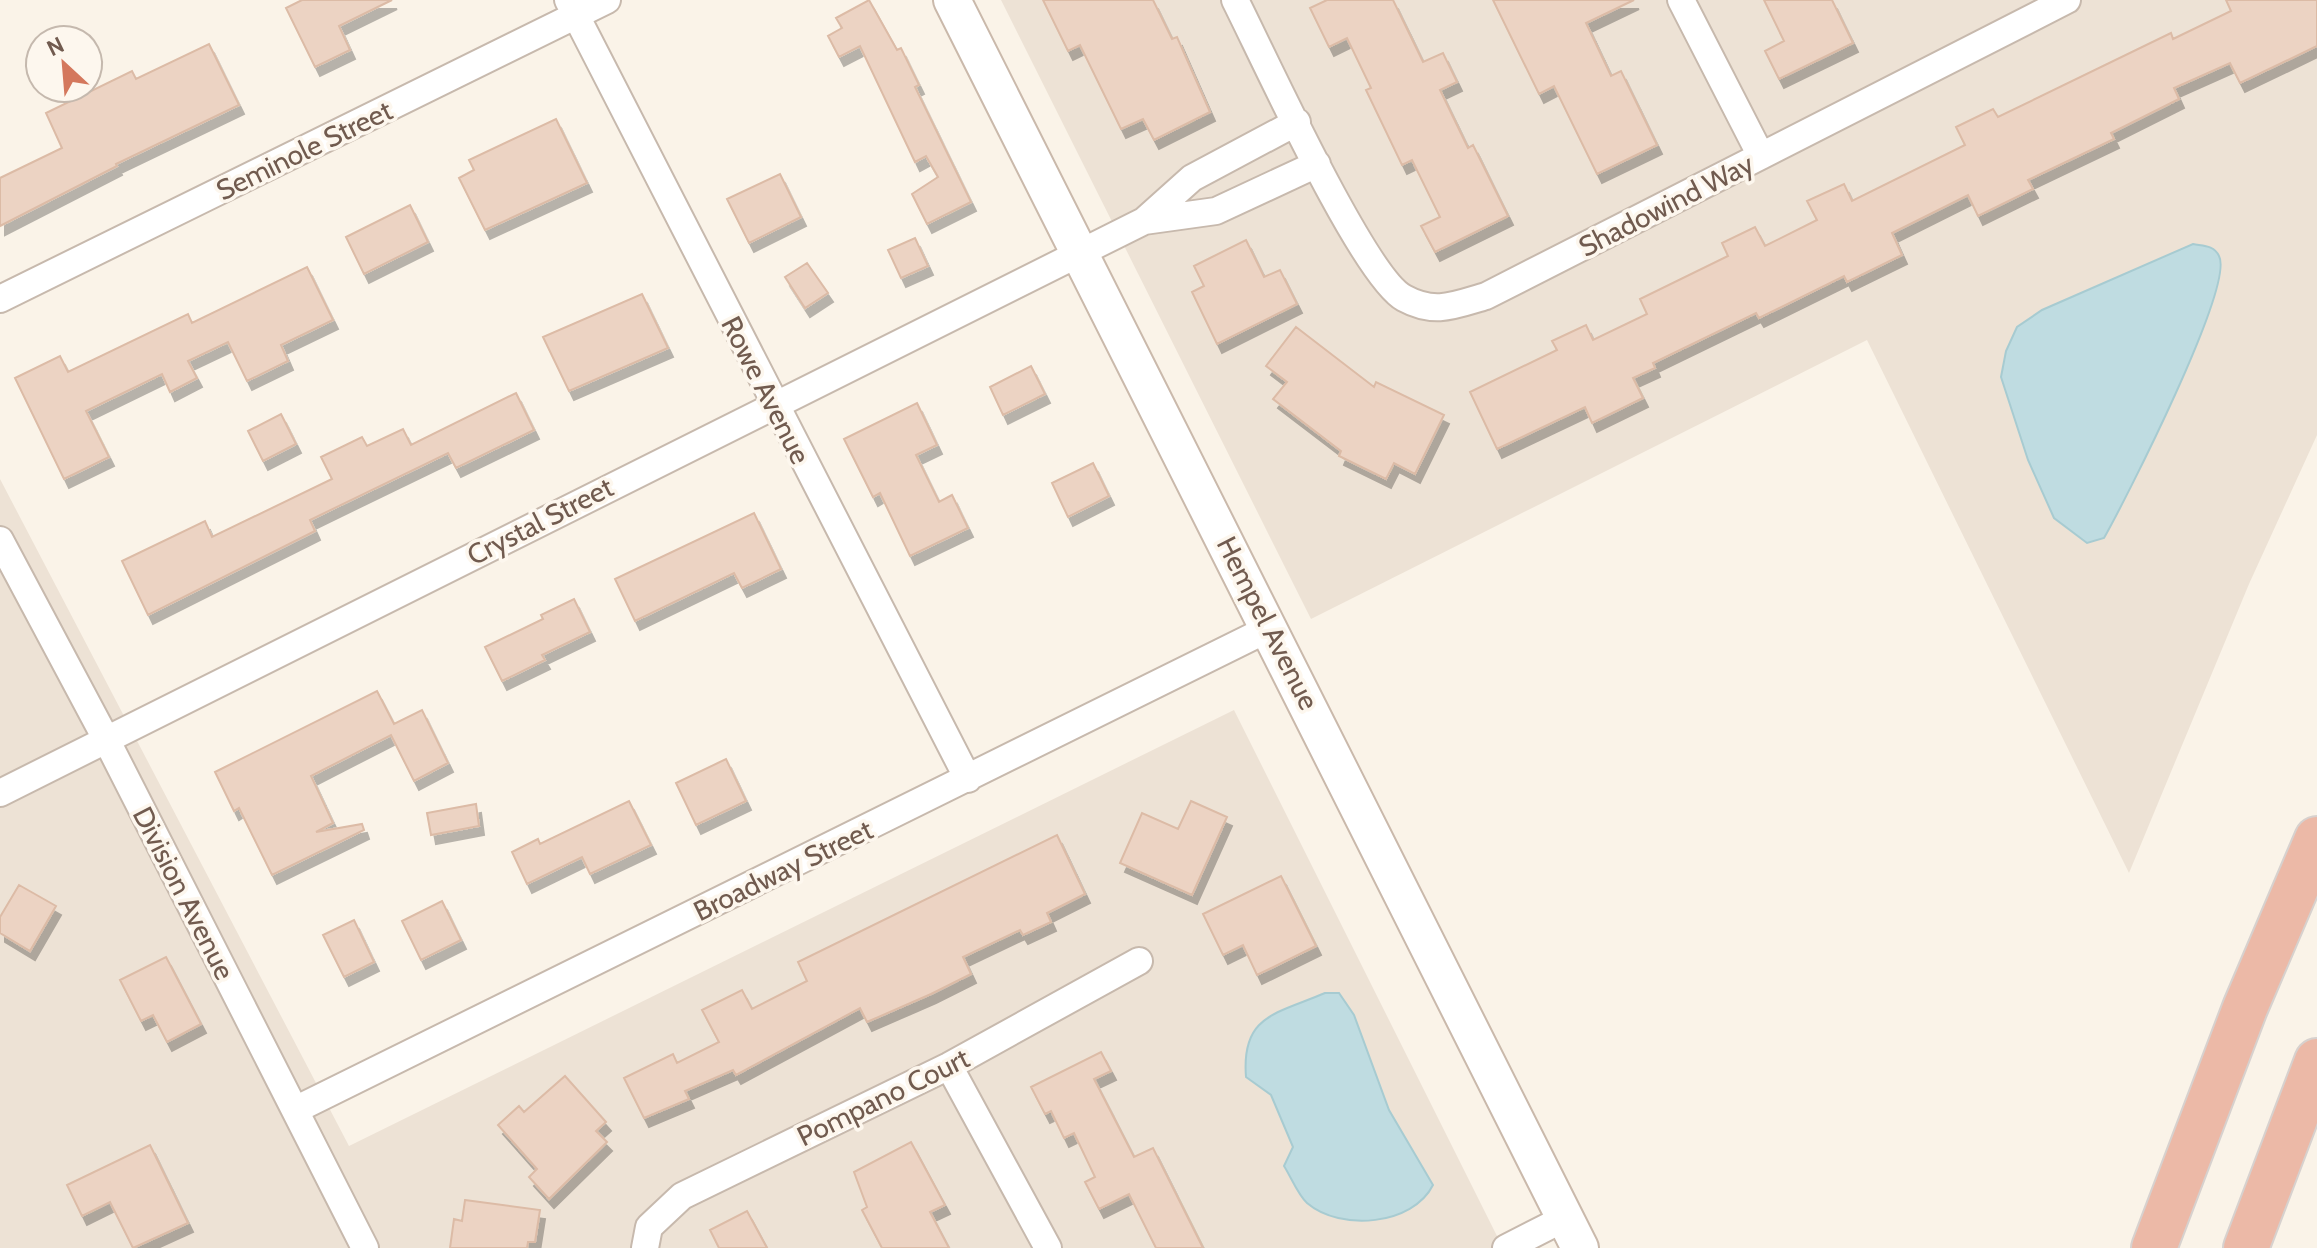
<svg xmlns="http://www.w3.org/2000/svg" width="2317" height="1248" viewBox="0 0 2317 1248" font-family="Cabin,sans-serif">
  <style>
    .residential { fill: #ede2d5 }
    .water { fill: #bfdce1; stroke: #a7cbd1; stroke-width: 2 }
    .building { fill: #ecd3c3; stroke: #dcbba6; stroke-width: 2; filter: url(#shadow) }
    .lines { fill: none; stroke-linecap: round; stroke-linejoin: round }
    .street-casing { stroke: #c7b9ad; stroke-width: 30 }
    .secondary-casing { stroke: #cab9ab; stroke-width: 40 }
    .highway-casing { stroke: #d7d1ce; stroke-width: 48 }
    .street { stroke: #fff; stroke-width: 26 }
    .secondary { stroke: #fff; stroke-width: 36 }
    .highway { stroke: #ecb9a7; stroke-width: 44 }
    .labels { text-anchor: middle; stroke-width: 7; stroke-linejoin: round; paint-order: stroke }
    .street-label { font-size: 28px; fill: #715b4f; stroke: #fdf7ee }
  </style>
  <defs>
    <filter id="shadow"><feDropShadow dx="5" dy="9" stdDeviation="0" flood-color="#0004"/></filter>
  </defs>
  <rect width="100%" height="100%" fill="#faf3e8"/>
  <path class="residential" d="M1001 0H2317V435L2249 584 2129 873 1867 340 1311 619Z
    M0 479 349 1146 1234 710 1503 1248H0Z"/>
  <path class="water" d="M2193 244C2203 246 2214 245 2219 256 2235 285 2125 501 2104 538L2087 543 2054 518 2028 460 2001 377 2006 351 2017 327 2042 310Z
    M1325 993H1339L1354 1015 1389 1110 1433 1185C1413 1225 1341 1232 1307 1203 1298 1195 1291 1177 1284 1166L1293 1147 1271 1095 1246 1077C1241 1015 1276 1014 1325 993Z"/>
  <path class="building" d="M302 0H392L339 26 350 50 315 67 286 8Z
    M869 0 897 50 901 48 919 85 915 87 971 202 927 224 912 194 938 177 926 156 915 162 860 46 839 57 828 36 842 28 836 18Z
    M1043 0H1153L1172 39 1177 37 1210 112 1154 140 1143 119 1121 129 1080 45 1068 51Z
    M1327 0H1393L1423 62 1443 53 1457 82 1440 90 1468 148 1473 145 1508 216 1435 252 1421 226 1440 217 1412 160 1402 165 1366 90 1371 88 1347 38 1329 47 1310 8Z
    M1493 0H1634L1586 23 1611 76 1621 71 1657 145 1597 174 1554 86 1539 94Z
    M1764 0H1832L1853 43 1779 79 1765 51 1784 41Z
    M2226 0H2317V46L2240 83 2230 63 2174 88 2179 99 2111 133 2114 139 2028 180 2033 189 1978 216 1968 195 1892 233 1902 255 1847 282 1844 276 1759 318 1756 313 1653 363 1655 368 1633 378 1643 398 1592 423 1585 407 1497 449 1470 392 1557 350 1552 341 1586 325 1593 340 1647 314 1640 299 1728 256 1722 243 1755 227 1765 246 1817 220 1807 201 1844 184 1852 201 1965 145 1956 127 1993 109 1998 117 2171 33 2173 39 2231 11Z
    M209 44 239 105 116 164 117 166 0 226V178L62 148 46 113 132 71 136 79Z
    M556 119 587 183 485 230 459 178 474 170 469 160Z
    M780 174 801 217 749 243 727 199Z
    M410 205 428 242 364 274 346 237Z
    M915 238 928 266 901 278 888 250Z
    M1246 240 1264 277 1280 270 1297 304 1217 344 1192 292 1204 286 1194 266Z
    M807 263 828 293 805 308 785 277Z
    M307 267 333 320 281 345 288 361 247 381 228 342 188 361 197 378 170 392 162 374 86 411 109 457 64 479 15 378 60 356 68 372 188 314 192 323Z
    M642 294 668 348 569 391 543 337Z
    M1296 327 1374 387 1376 382 1444 415 1415 474 1394 463 1386 479 1339 456 1341 451 1273 399 1287 382 1266 366Z
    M1031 366 1045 394 1003 415 990 387Z
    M516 393 534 430 456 468 448 453 310 520 315 531 148 615 122 561 205 521 212 537 332 479 321 457 362 437 367 446 403 429 411 445Z
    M917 403 937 445 916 455 939 502 952 495 968 528 910 556 880 493 873 497 844 439Z
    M281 414 296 444 263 461 248 431Z
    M1093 463 1109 496 1068 517 1052 483Z
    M754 513 781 569 742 588 734 573 635 621 615 579Z
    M574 599 590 632 542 655 545 660 502 681 485 647 543 619 541 615Z
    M377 691 394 724 422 710 448 763 414 781 391 735 311 776 333 823 316 832 362 824 364 830 272 875 239 808 234 811 215 772Z
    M726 759 746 801 696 825 676 783Z
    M629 801 651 845 590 874 582 857 527 884 512 852 538 839 540 844Z
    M1191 801 1227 817 1192 895 1120 863 1142 813 1178 829Z
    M476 804 479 826 431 835 427 813Z
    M1057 835 1085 894 1047 913 1051 922 1023 935 1020 930 963 957 971 974 931 994 867 1022 860 1008 736 1075 733 1070 685 1091 689 1099 644 1118 624 1078 673 1054 677 1063 719 1042 702 1010 742 990 752 1009 807 981 798 962Z
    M1281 876 1316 946 1257 975 1243 945 1223 955 1203 914Z
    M19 885 56 906 30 951 0 933V917Z
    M442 901 461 940 421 960 402 921Z
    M354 920 374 962 344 977 323 935Z
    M166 957 201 1024 167 1042 153 1015 141 1021 120 980Z
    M1101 1052 1111 1071 1094 1079 1134 1157 1153 1148 1203 1248H1156L1129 1194 1099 1209 1085 1182 1095 1177 1074 1133 1064 1138 1051 1111 1045 1114 1031 1087Z
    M565 1076 606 1122 596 1131 607 1142 549 1199 529 1177 537 1169 498 1125 519 1106 524 1112Z
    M911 1142 945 1205 930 1212 949 1248H882L862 1210 867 1207 854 1172Z
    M150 1145 188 1223 133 1248 110 1202 82 1216 67 1185Z
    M465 1200 540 1210 535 1242H528L527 1248H450L454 1219 462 1221Z
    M747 1211 767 1248H719L710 1230Z"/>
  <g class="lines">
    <defs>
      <path id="street" d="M568 0 968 779
        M1235 0C1262 53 1363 276 1404 298 1435 315 1455 305 1486 296L2067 0
        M1681 0 1761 156
        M1144 221 1216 211 1317 164
        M0 299 607 0
        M0 540 106 739 365 1248
        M0 793 1144 221 1192 178 1297 122
        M949 1066 1048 1248
        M295 1110 1270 628
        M645 1248 649 1227 682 1196 949 1066 1139 961
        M1506 1248 1565 1218"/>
      <path id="secondary" d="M952 0 1580 1248"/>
      <path id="highway" d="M2154 1248 2245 1008 2317 839
        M2246 1248 2317 1061"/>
    </defs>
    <use href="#street" class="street-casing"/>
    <use href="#secondary" class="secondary-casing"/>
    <use href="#highway" class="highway-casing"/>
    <use href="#street" class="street"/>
    <use href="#secondary" class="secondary"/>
    <use href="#highway" class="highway"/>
  </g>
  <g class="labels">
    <g class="street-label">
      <text transform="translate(304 150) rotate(-26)" y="10">Seminole Street</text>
      <text transform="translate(1666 205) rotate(-27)" y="10">Shadowind Way</text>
      <text transform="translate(766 390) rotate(63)" y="10">Rowe Avenue</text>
      <text transform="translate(540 521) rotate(-27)" y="10">Crystal Street</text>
      <text transform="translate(1268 623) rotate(63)" y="10">Hempel Avenue</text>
      <text transform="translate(783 870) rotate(-26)" y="10">Broadway Street</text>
      <text transform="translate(184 893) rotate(63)" y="10">Division Avenue</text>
      <text transform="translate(883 1097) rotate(-26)" y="10">Pompano Court</text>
    </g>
  </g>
  <g transform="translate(64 64) rotate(334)"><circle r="38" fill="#fdf7ee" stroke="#c5b9ae" stroke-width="2"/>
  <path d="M0-6L14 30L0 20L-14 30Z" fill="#d4785d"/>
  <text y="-12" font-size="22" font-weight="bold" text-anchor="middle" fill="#715b4f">N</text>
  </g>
</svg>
